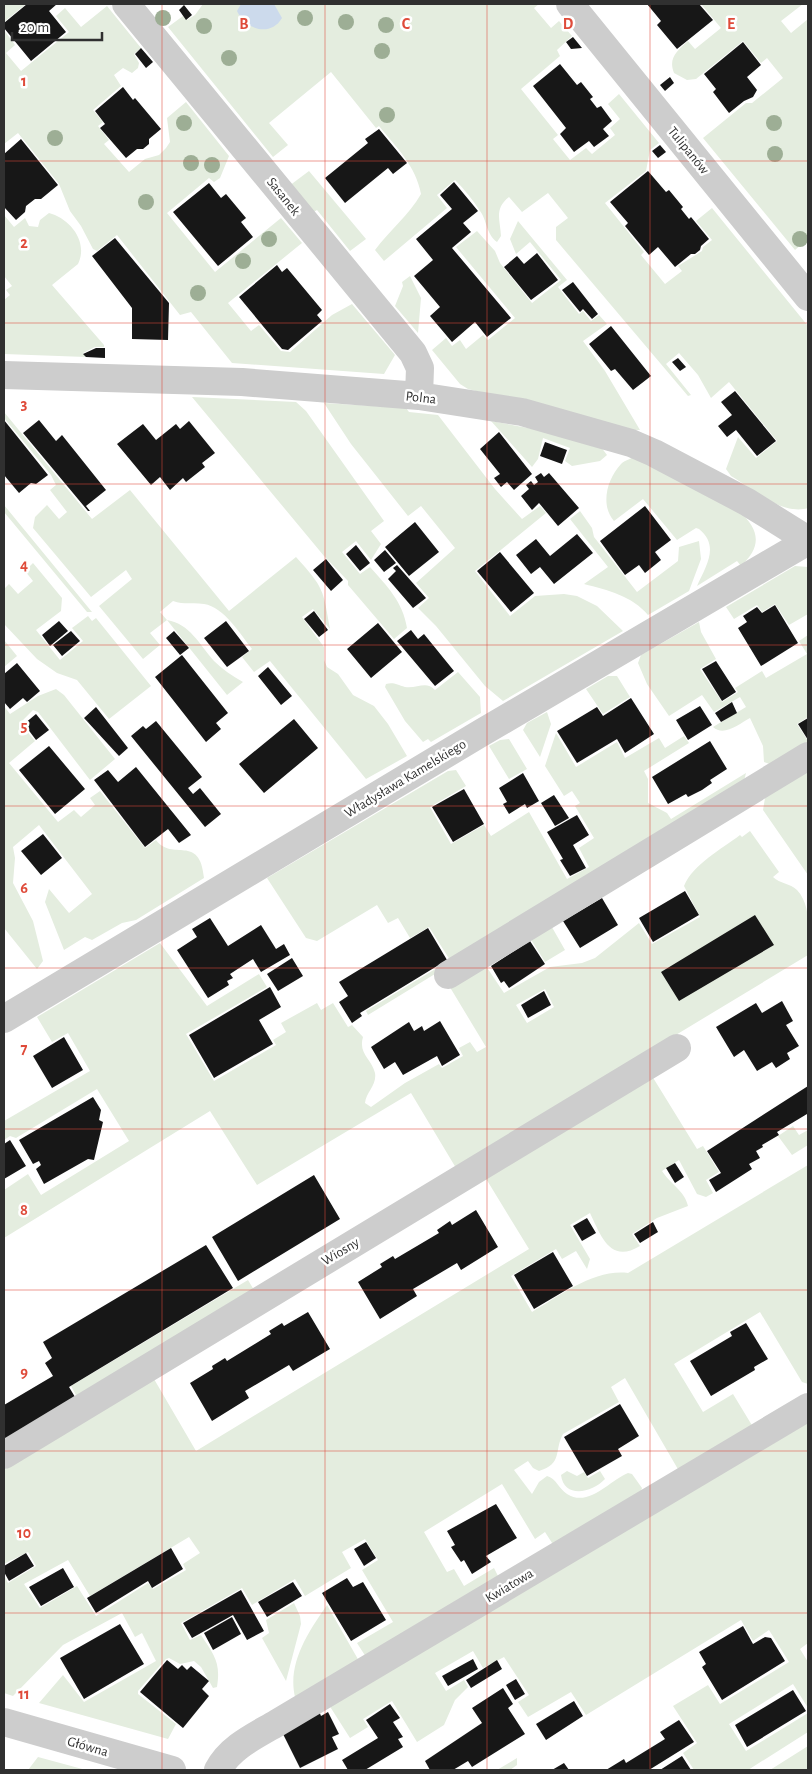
<svg xmlns="http://www.w3.org/2000/svg" width="812" height="1774" viewBox="0 0 812 1774" font-family="'Alegreya Sans',sans-serif">
  <style>
    .green { fill: #e4eddf; fill-rule: evenodd }
    .water { fill: #ccdaec }
    .building { fill: #171717 }
    .lines { fill: none; stroke-linecap: round; stroke-linejoin: round }
    .minor { stroke: #cdcdcd; stroke-width: 28 }
    .tree { fill: #9dae95 }
    .grid { fill: none; stroke: #df4b3a; stroke-width: 1; stroke-opacity: 0.55 }
    .labels { text-anchor: middle; stroke-width: 5; stroke-linejoin: round; paint-order: stroke }
    .street-label { font-size: 14px; fill: #303030; stroke: #fff }
    .grid-label { font-size: 16px; text-anchor: middle; font-weight: bold; fill: #df4b3a; stroke: #fff; stroke-width: 5; stroke-linejoin: round; paint-order: stroke }
  </style>
  <rect width="100%" height="100%" fill="#fff"/>
  <path class="green" d="M4 4H26L4 22Z
    M203 4H539L534 8 551 28 559 21 572 36 557 50 560 56 521 89 558 135 553 139 570 160 586 148 592 154 615 135 610 128 620 119 608 104 619 94 659 143 650 150 646 171 605 203 644 252 641 255 665 284 682 271 678 266 702 251 703 247 712 240 696 221 712 208 808 326V508C783 516 753 489 731 476L726 469 738 437 756 458 777 441 729 382 711 398 698 375 679 353 666 364 691 395 688 396 556 240V227L568 218 548 193 522 212 509 197C494 209 500 219 501 236L497 242C486 234 487 220 480 211 473 200 464 189 455 180L437 195 447 208 384 261 375 250C389 231 409 215 421 194 416 166 396 147 379 126L376 128 331 72 269 123 288 145 273 157 168 27 183 16 187 20 195 15Z
    M701 4H803L781 21 791 33 808 19V239L795 250 703 138 746 103H752L783 78 767 58 761 63 743 41 696 79 687 80 674 73C668 58 677 51 688 41L695 49 721 28Z
    M107 6 141 48 134 54 139 63 138 68 132 73 123 68 114 75 121 86 93 110 103 122 98 126 109 140 104 144 129 172 145 159 159 155 166 148 170 142 167 118 186 102 229 156 220 178 214 182 209 178 167 213 215 272 281 218 302 243 228 303 251 331 259 325 281 351 290 352 332 315 352 304 395 355 384 374 232 363 191 312 180 315 117 235 97 251 93 249 81 226 70 211 59 184 18 133 4 144V30L15 45 6 53 21 71 69 32 56 16 65 8 81 27Z
    M309 171 366 239 350 251 317 210 312 213 289 186Z
    M49 213C69 218 89 241 78 264L52 285 104 345V347H95L83 353 86 357 4 354V300L10 295 6 290 12 286 4 276V215L14 227 25 218 29 226 38 227 40 220Z
    M518 221 567 280 558 287 579 314 583 311 591 321 599 315 607 324 583 341 605 371 640 430H630L468 389 460 384 432 350 446 338 452 346 460 340 466 349 483 335 488 340 515 318 456 247 477 231 495 251 500 263 532 303 561 280 530 242 516 254 510 239Z
    M410 276 421 298 418 333 395 306 403 286 402 282Z
    M192 397 296 402 306 411 384 521 371 531 381 544 371 560 356 541 342 552 360 574 370 567C387 586 403 602 407 628L394 639 348 585V581L324 556Z
    M324 403 406 408 409 412 438 415 495 489 522 519 540 506 546 513 475 571 510 616 535 596 564 594 577 596 597 606 623 631 503 701 485 686 436 626 418 608 429 598 416 583 455 548 421 506 408 516 351 444Z
    M4 412 92 519 130 490 229 611 296 557C324 588 323 589 330 629L313 609 302 617 324 647V660L327 667 338 674 353 695 374 706 388 724 407 756 366 779 270 661 254 672 242 657 252 649C240 634 224 607 204 604 194 602 184 605 173 601L160 612 167 620C190 624 199 644 214 661 222 669 232 676 243 682L227 695 167 620 150 633 160 645 143 659 99 606 132 579 126 570 91 597 33 528 35 517 47 505 59 519 67 512 50 490 56 485 51 475 4 418Z
    M491 421 549 432 601 447 607 455 600 461 572 466 565 461 570 448 543 438 538 459 532 467Z
    M638 455 739 511C760 530 762 546 741 566L737 561 697 586C706 566 720 546 699 529L696 528 677 540 643 499 614 521C600 505 607 479 621 464 625 460 633 458 638 455Z
    M4 505 92 612H87L4 512Z
    M580 511 592 528 594 537 637 592 678 561 679 547 699 541 701 559 689 591 648 615C632 596 608 590 584 584L608 567 570 519Z
    M33 563 62 598 61 611 36 630 60 660 83 641 72 628 88 616 92 621 96 618 151 686 109 719 77 680 57 673 37 659 4 624V589L9 584 18 594 33 581 25 571Z
    M795 566 808 567V614L789 625 775 604 762 612 757 605 734 619 726 607Z
    M699 622 701 632 716 659 700 669 722 702 738 692 735 688 762 671 766 678 807 654 799 641 808 635V717L797 724 808 741V746L775 766 764 762 763 746 750 718C739 724 724 737 713 727L746 707 740 697 714 712 702 695 669 716 647 684 638 663 641 655Z
    M4 640 17 656 4 667Z
    M458 672 480 697 481 713 431 742 428 739 423 742 405 721 385 687 386 684C394 682 397 685 405 687 417 689 426 680 435 690Z
    M608 676H617L630 697 603 714 586 689Z
    M56 689 64 695 115 759 90 780 38 712 33 710 20 723 35 741 9 763 58 822 74 810 81 817 95 805 90 798 100 791 145 848 156 840C172 862 200 833 204 878L136 920 122 923 92 940 85 937 64 950 45 902 49 889 69 913 92 894 39 825 13 847 15 858 13 883 33 921 43 961 37 969 4 928V706L10 714 38 696Z
    M547 712 551 724 540 757 523 730 527 723Z
    M556 733 576 767 617 742 625 758 659 738 665 748 684 736 689 743 644 771 648 779V803L667 813 671 819 746 773 743 785 368 1015 366 1011 450 960 429 927 410 938 398 918 388 923 377 905 317 941 306 938 267 878 448 771 456 770 466 786 430 807 451 844 484 825 491 836 529 812 567 879 589 867 579 848 594 838 575 806 580 803 572 791 564 796 545 766Z
    M509 739 527 769 509 779 489 746 500 740Z
    M808 767V875L763 810 766 792Z
    M750 831 779 872 773 877C780 884 790 883 797 890 812 906 808 933 808 955L456 1168 411 1093 257 1185 210 1111 4 1238V1190L28 1174 41 1195 129 1141 97 1089 16 1138 10 1136 4 1140V1121L90 1071 68 1033 52 1042 37 1017 160 943 207 1006 259 974 267 987 186 1034 214 1081 276 1045 273 1040 286 1032 281 1023 317 1003 321 1010 333 1003 348 1027 352 1025 363 1037C358 1054 372 1059 375 1073 377 1085 366 1092 365 1103L371 1107 405 1083 439 1064 442 1068 463 1056 459 1048 470 1042 477 1052 486 1047 448 984 549 922 565 950 545 962 530 938 486 966 504 993 550 967 582 963 595 958 639 923 652 944 700 917 684 886C693 864 722 849 740 835L742 837ZM545 989 554 1007 527 1023 516 1005Z
    M652 1076 697 1149 703 1146 719 1172 706 1180 713 1193 706 1197 697 1194 679 1160 662 1171C670 1184 685 1191 688 1206L657 1218 632 1234 640 1246C610 1264 601 1236 590 1213L570 1225 590 1259 587 1269 576 1251 562 1259 556 1249 511 1276 532 1312C561 1295 594 1269 628 1273L808 1165V1384L802 1382 760 1312 674 1364 703 1412 733 1394 753 1427 679 1471 625 1378 611 1387 619 1402 563 1434C554 1450 563 1464 539 1471L533 1468 528 1461 514 1470 532 1494 539 1482 547 1476C556 1478 559 1489 567 1494 589 1508 610 1480 628 1473L632 1474 642 1488 640 1494 554 1546 545 1532 535 1539 502 1484 424 1532 447 1572 454 1569 464 1586 494 1568 499 1578 366 1657 357 1643 393 1622 362 1570 378 1560 365 1539 342 1552 351 1568 305 1596 295 1579 252 1605 242 1588 181 1623 190 1640 201 1635C214 1655 221 1662 217 1687L213 1688 201 1667 194 1661 180 1664 169 1658 166 1659 138 1691V1694L176 1724 168 1739 39 1703 63 1675 84 1702 156 1661 142 1633 135 1637 122 1613 63 1645 13 1696 4 1693V1575L8 1583 36 1566 28 1552 4 1564V1470L154 1379 196 1451 529 1249 485 1177ZM189 1537 200 1553 183 1564 186 1570 153 1589 148 1583 96 1616 77 1586 40 1608 24 1584 68 1560 90 1596Z
    M793 1126 799 1135 808 1130V1145L792 1155 778 1136Z
    M248 1280 254 1290 77 1397 71 1386Z
    M808 1420V1643L800 1649 808 1662V1708L793 1684 729 1724 746 1751 808 1713V1732L748 1770H694L683 1753 697 1743 673 1706 708 1685 720 1704 789 1662 769 1630 753 1641 741 1620 586 1715 571 1692 528 1717 518 1702 529 1695 504 1657 483 1668 473 1651 435 1673 446 1691 464 1680 468 1687 455 1700 444 1725 417 1742 392 1701 363 1719 368 1727 350 1738 329 1705Z
    M567 1471 577 1476 584 1472 588 1478 600 1471 605 1479C592 1493 564 1499 561 1475Z
    M294 1603 300 1616 301 1624 286 1681 262 1638 269 1633 266 1620Z
    M327 1605 359 1661 295 1697C287 1663 309 1631 327 1605Z
    M808 1746V1770H770Z
    M38 1757 86 1770H28Z
    M517 1758V1765L510 1770H497Z"/>
  <path class="water" d="M241 4H274L282 18C270 38 245 29 237 11Z"/>
  <path class="building" d="M27 4H57L49 11 66 32 31 61 4 28V23Z
    M647 4H699L713 20 677 49 657 25 661 21Z
    M184 5 192 15 186 20 179 10Z
    M573 37 582 48 571 49 566 42Z
    M743 42 761 65 747 77 757 90 753 97 744 101 729 113 713 92 716 89 704 74Z
    M141 48 153 62 146 68 135 54Z
    M560 64 577 85 581 82 593 97 590 99 597 108 601 106 612 121 603 129 609 136 594 147 589 141 574 152 560 134 566 128 533 86Z
    M670 77 674 83 665 91 660 85Z
    M123 87 133 100 135 98 161 129 149 139V144L143 149H137L126 158 100 128 105 124 95 111Z
    M379 129 407 163 393 174 388 168 345 203 325 178 368 143 365 139Z
    M21 139 58 185 41 199H35L26 206 25 212 16 220 4 207V154Z
    M660 145 666 152 658 158 652 151Z
    M648 171 666 192 669 190 683 207 681 209 689 219 691 217 709 239 701 246 700 250 695 254H691L675 267 658 247 649 255 625 226 628 223 610 202Z
    M454 182 478 211 463 223 471 232 452 248 511 318 487 337 475 322 452 342 430 316 440 307 414 276 433 260 416 239 452 209 440 195Z
    M209 183 221 198 226 194 246 218 241 222 253 237 218 266 173 212Z
    M115 238 169 303 168 340 132 339V308L92 256Z
    M537 253 558 280 531 300 504 267 517 256 524 264Z
    M277 265 282 272 287 268 322 310 317 315 322 321 288 350 282 349 239 297Z
    M573 282 598 314 592 319 583 309 580 312 562 290Z
    M611 326 651 376 633 390 615 369 611 371 589 344Z
    M96 348H105V358L86 357 83 354Z
    M678 358 686 367 680 371 672 362Z
    M735 391 776 441 757 456 736 430 727 437 718 426 732 415 721 402Z
    M4 420 48 475 36 484 31 483 19 493 4 475Z
    M39 420 56 441 62 435 106 490 86 506 90 511H88L23 433Z
    M189 421 215 453 202 463 205 467 186 482 183 478 170 490 160 477 151 485 117 444 143 424 156 440 176 424 180 429Z
    M499 432 532 474 514 490 507 482 501 487 494 478 500 474 480 449Z
    M545 442 567 450 562 464 540 456Z
    M541 473 544 477 549 473 579 508 558 526 539 503 532 510 521 496 529 489 526 485 531 481 534 485 538 482 535 477Z
    M645 506 671 540 655 552 661 560 645 573 639 565 625 575 600 541Z
    M415 522 439 552 409 576 385 547Z
    M577 534 593 553 554 584 540 567 531 574 516 555 536 539 550 556Z
    M356 545 370 563 360 571 346 554Z
    M385 550 396 563 384 572 374 560Z
    M500 552 534 593 511 612 477 571Z
    M326 559 343 580 331 591 313 570Z
    M397 565 426 598 413 608 388 579 396 571 393 568Z
    M775 605 798 643 761 666 738 628 747 622 743 616 757 607 762 613Z
    M314 611 328 630 319 637 304 619Z
    M59 621 68 631 50 646 42 635Z
    M226 621 249 651 227 667 204 638Z
    M378 623 402 652 371 678 347 649Z
    M411 630 418 639 424 634 454 671 435 686 397 641Z
    M71 631 80 641 62 656 53 645Z
    M174 631 189 648 180 655 166 638Z
    M182 655 228 713 216 723 221 729 206 742 155 677Z
    M716 661 736 692 722 701 702 669Z
    M17 663 40 691 27 702 23 698 10 709 4 702V674Z
    M268 667 292 696 281 705 258 676Z
    M631 698 654 734 625 753 617 739 577 763 557 731 597 707 603 716Z
    M732 702 737 713 721 722 715 713Z
    M700 706 712 725 688 740 676 720Z
    M96 707 128 748 119 756 84 718Z
    M36 714 49 730 36 740 24 724Z
    M808 718V740L798 724Z
    M294 719 318 748 264 793 239 764Z
    M156 721 202 777 188 788 193 794 200 788 221 814 205 827 131 736 143 726 146 729Z
    M710 741 727 769 710 780 712 783 702 790 688 797 686 794 668 804 652 777Z
    M49 746 85 789 55 814 19 770Z
    M136 767 191 835 179 843 168 829 145 847 94 780 108 770 118 782Z
    M523 773 539 801 527 808 525 804 509 814 503 804 507 802 499 788Z
    M464 789 484 824 453 842 432 807Z
    M554 795 569 818 555 826 541 803Z
    M577 815 589 835 573 845 586 868 570 876 560 860 563 859 547 832Z
    M43 834 62 858 41 875 21 851Z
    M685 891 699 915 653 942 639 918Z
    M602 898 618 925 580 948 563 921Z
    M755 915 774 945 679 1001 661 972Z
    M210 918 228 946 261 925 276 949 284 944 290 955 261 972 253 959 230 974 233 978 227 981 229 985 208 998 177 950 197 937 192 929Z
    M428 928 447 960 360 1013 362 1016 352 1023 339 1002 348 996 339 982Z
    M530 941 545 964 509 988 504 981 501 983 491 966Z
    M292 958 303 976 278 991 267 974Z
    M270 987 281 1007 259 1020 273 1044 214 1078 189 1035Z
    M544 991 551 1005 528 1018 521 1005Z
    M782 1001 793 1021 786 1025 799 1046 787 1053 790 1059 776 1068 772 1062 757 1071 744 1050 734 1057 716 1027 756 1003 762 1013Z
    M440 1021 460 1055 442 1066 437 1056 403 1075 395 1062 384 1069 371 1047 409 1022 414 1031 422 1026 424 1031Z
    M64 1037 83 1070 52 1088 33 1056Z
    M808 1086 807 1114 777 1132 779 1135 762 1145 763 1147 756 1151 760 1158 749 1164 752 1169 716 1192 709 1180 721 1173 707 1151Z
    M93 1097 101 1110 99 1120 103 1122 94 1160 88 1159 44 1184 36 1169 41 1165 39 1161 33 1164 19 1140Z
    M10 1140 26 1166 4 1179V1144Z
    M675 1163 684 1177 675 1183 666 1168Z
    M314 1175 340 1219 238 1281 212 1237Z
    M476 1210 498 1247 461 1270 457 1263 413 1289 417 1296 380 1319 358 1282 382 1267 380 1264 393 1256 395 1259 439 1233 437 1230 450 1221 452 1225Z
    M587 1218 596 1233 582 1241 573 1226Z
    M653 1222 658 1232 640 1243 634 1234Z
    M206 1245 233 1288 69 1387 75 1397 4 1440V1405L53 1376 45 1363 52 1358 43 1342Z
    M553 1252 573 1286 534 1309 514 1275Z
    M308 1312 330 1349 293 1371 289 1365 245 1391 249 1398 212 1421 190 1383 213 1369 212 1366 225 1358 227 1361 271 1334 269 1331 282 1323 284 1326Z
    M746 1323 768 1359 754 1367 755 1370 711 1396 690 1361 732 1336 730 1332Z
    M620 1404 639 1436 618 1449 622 1456 587 1476 564 1437Z
    M496 1504 517 1538 486 1556 491 1562 472 1574 464 1560 461 1562 451 1547 455 1545 447 1531Z
    M366 1542 376 1558 364 1566 354 1549Z
    M171 1548 183 1569 152 1588 148 1581 96 1613 87 1598Z
    M26 1553 34 1566 9 1581 4 1572V1566Z
    M63 1568 74 1587 41 1606 29 1587Z
    M347 1578 353 1587 363 1582 386 1620 351 1641 322 1593Z
    M293 1582 302 1596 267 1617 258 1602Z
    M241 1590 264 1631 247 1640 233 1615 192 1638 183 1623Z
    M232 1617 241 1634 213 1650 204 1633Z
    M120 1624 144 1664 84 1699 60 1658Z
    M743 1626 753 1644 765 1637 771 1638 785 1661 722 1700 702 1667 706 1664 699 1652Z
    M473 1659 478 1669 448 1686 442 1676Z
    M167 1660 178 1669 182 1665 187 1670 191 1666 209 1681 202 1689 209 1696 183 1728 140 1692Z
    M497 1660 502 1669 471 1688 466 1680Z
    M516 1679 525 1694 515 1700 506 1685Z
    M503 1688 513 1704 508 1708 525 1734 472 1767 468 1761 453 1770H430L425 1761 482 1723 472 1708Z
    M793 1690 806 1711 747 1747 735 1725Z
    M574 1701 583 1716 546 1740 536 1724Z
    M390 1704 400 1718 393 1722 403 1737 398 1739 403 1747 365 1770H348L342 1760 378 1738 366 1720Z
    M319 1711 321 1716 328 1712 339 1734 332 1737 338 1749 300 1768 282 1732Z
    M679 1720 694 1742 649 1770H606L624 1759 626 1763 665 1739 660 1732Z
    M682 1756 691 1770H660Z
    M564 1763 569 1770H552Z"/>
  <g class="lines">
    <path class="minor" d="M126 4 413 353 420 368 419 396
      M570 4 808 297
      M4 375 242 382 419 396 522 412 631 443 654 453 747 502 808 540
      M448 975 808 756
      M4 1019 481 733 808 541
      M4 1455 677 1048
      M4 1722 172 1770
      M218 1770C230 1747 255 1736 277 1723L808 1407"/>
  </g>
  <g class="tree">
    <circle cx="163" cy="18" r="8"/>
    <circle cx="305" cy="18" r="8"/>
    <circle cx="346" cy="22" r="8"/>
    <circle cx="386" cy="25" r="8"/>
    <circle cx="204" cy="26" r="8"/>
    <circle cx="382" cy="51" r="8"/>
    <circle cx="229" cy="58" r="8"/>
    <circle cx="387" cy="115" r="8"/>
    <circle cx="184" cy="123" r="8"/>
    <circle cx="774" cy="123" r="8"/>
    <circle cx="55" cy="138" r="8"/>
    <circle cx="775" cy="154" r="8"/>
    <circle cx="191" cy="163" r="8"/>
    <circle cx="212" cy="165" r="8"/>
    <circle cx="146" cy="202" r="8"/>
    <circle cx="269" cy="239" r="8"/>
    <circle cx="800" cy="239" r="8"/>
    <circle cx="243" cy="261" r="8"/>
    <circle cx="198" cy="293" r="8"/>
  </g>
  <path class="grid" d="M162 4V1770M325 4V1770M487 4V1770M650 4V1770M4 161H808M4 323H808M4 484H808M4 645H808M4 806H808M4 968H808M4 1129H808M4 1290H808M4 1451H808M4 1613H808"/>
  <g class="labels">
    <g class="street-label">
      <text transform="translate(689 150) rotate(51)" y="5">Tulipanów</text>
      <text transform="translate(284 196) rotate(51)" y="5">Sasanek</text>
      <text transform="translate(421 397) rotate(6)" y="5">Polna</text>
      <text transform="translate(405 778) rotate(-31)" y="5">Władysława Kamelskiego</text>
      <text transform="translate(340 1251) rotate(-31)" y="5">Wiosny</text>
      <text transform="translate(509 1585) rotate(-31)" y="5">Kwiatowa</text>
      <text transform="translate(88 1746) rotate(16)" y="5">Główna</text>
    </g>
  </g>
  <g class="grid-label">
    <text x="244" y="29">B</text>
    <text x="406" y="29">C</text>
    <text x="568" y="29">D</text>
    <text x="731" y="29">E</text>
    <text x="24" y="86">1</text>
    <text x="24" y="248">2</text>
    <text x="24" y="409">3</text>
    <text x="24" y="570">4</text>
    <text x="24" y="731">5</text>
    <text x="24" y="893">6</text>
    <text x="24" y="1054">7</text>
    <text x="24" y="1215">8</text>
    <text x="24" y="1377">9</text>
    <text x="24" y="1538">10</text>
    <text x="24" y="1699">11</text>
  </g>
  <rect width="812" height="1774" fill="none" stroke="#303030" stroke-width="10"/>
  <path d="M12 32v8h90v-8" fill="none" stroke="#303030" stroke-width="2.5"/>
  <text x="20" y="32" font-size="15" fill="#303030" stroke="#ffffff" stroke-width="4" paint-order="stroke">20 m</text>
</svg>
